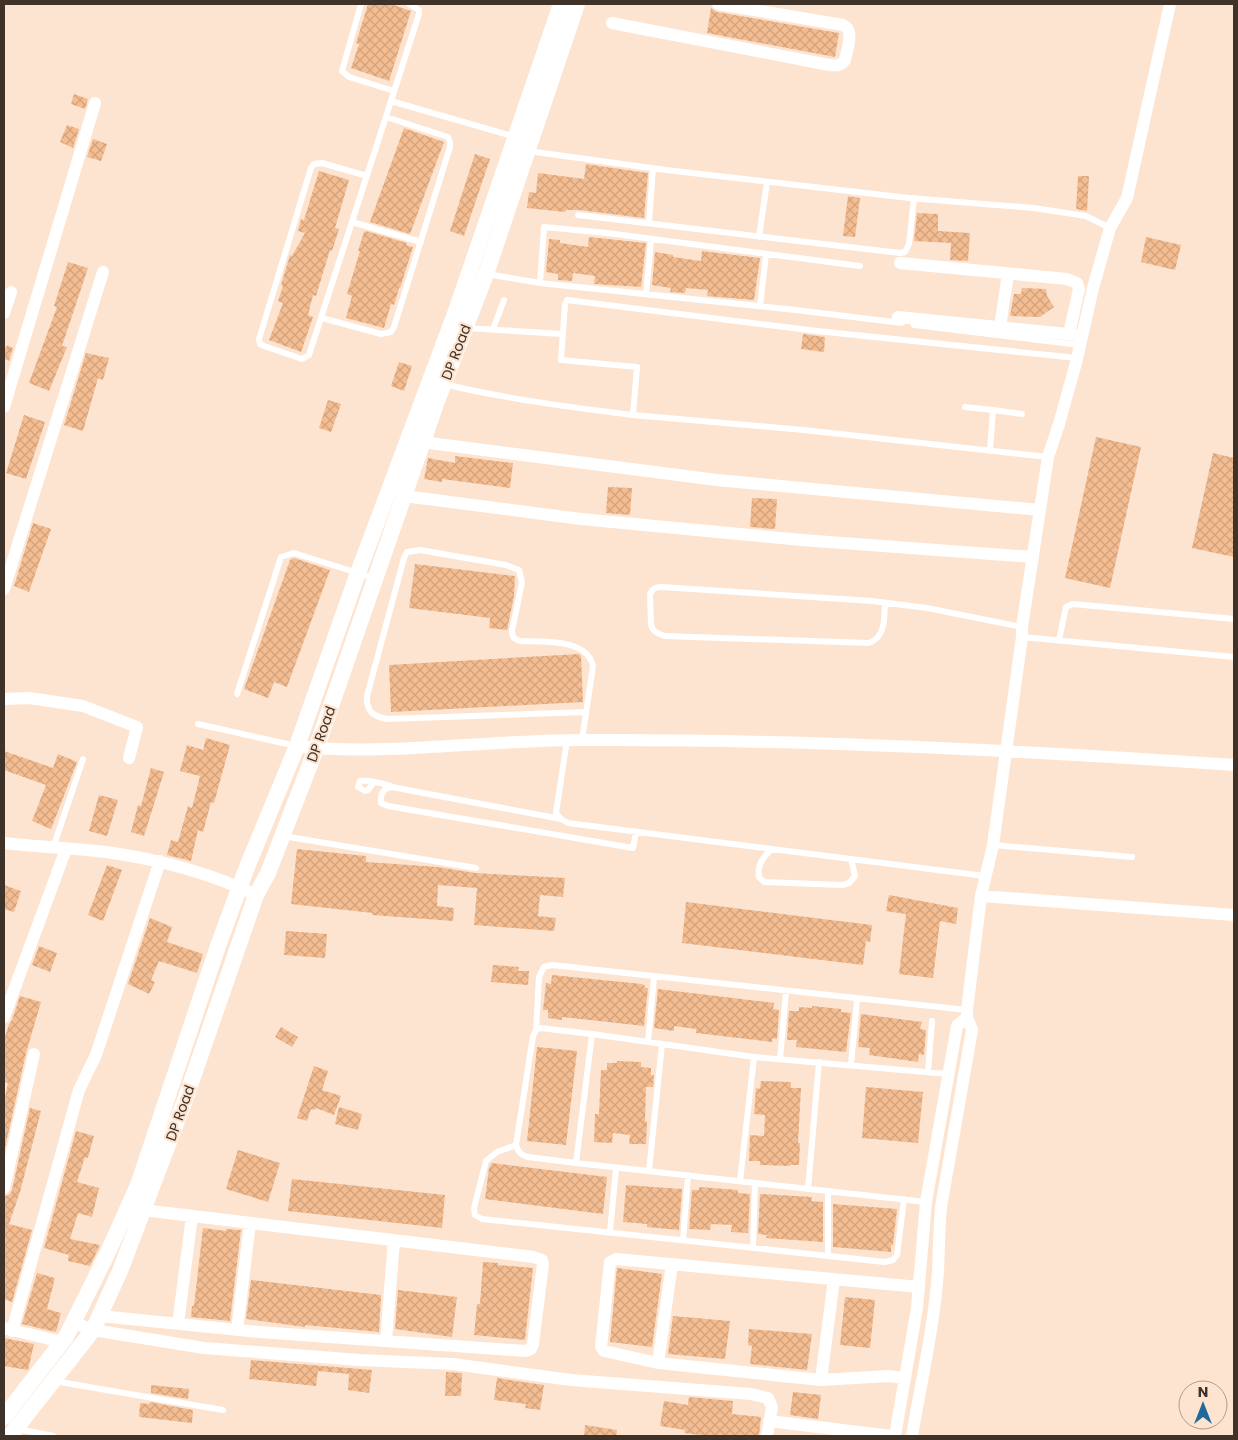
<svg xmlns="http://www.w3.org/2000/svg" width="1238" height="1440" viewBox="0 0 1238 1440" font-family="Poppins,sans-serif">
  <style>
    .building { fill: url(#building-cross-hatch) }
    .lines { fill: none; stroke-linecap: round; stroke-linejoin: round }
    .service { stroke: #fff; stroke-width: 6 }
    .minor { stroke: #fff; stroke-width: 12 }
    .tertiary { stroke: #fff; stroke-width: 16 }
    .labels { text-anchor: middle; stroke-width: 4.5; stroke-linejoin: round; paint-order: stroke }
    .street-label { font-size: 14px; fill: #3e3229; stroke: #fde4d1 }
  </style>
  <defs>
    <pattern id="building-cross-hatch" width="8" height="8" patternUnits="userSpaceOnUse" patternTransform="scale(1.25)"><rect width="8" height="8" fill="#f4bc91"/><path d="M0 0l8 8M0 8l8-8" fill="none" stroke="#d2a27d"/></pattern>
  </defs>
  <rect width="100%" height="100%" fill="#fde4d1"/>
  <path class="building" d="M368 4H391L411 11 389 81 351 68 359 44 356 43Z
    M711 8 717 12 839 33 835 57 707 33Z
    M74 94 88 99 85 109 71 104Z
    M67 125 79 129 73 148 60 142Z
    M404 128 444 142 410 234 370 222Z
    M93 139 107 144 101 161 87 157Z
    M475 154 490 159 464 236 450 231Z
    M586 164 648 173 644 218 579 210H566L565 212 527 208 529 192 536 193 538 173 584 179Z
    M319 171 349 180 335 228 339 229 332 251 330 250 316 296 313 295 308 315 313 317 301 352 269 340 283 303 278 301 283 286 281 285 290 255 292 256 305 233 298 231 301 219 304 220Z
    M1078 176H1089L1087 211 1076 209Z
    M848 196 860 198 855 237 843 236Z
    M917 213 938 214V231L970 233 968 261 950 260 951 243 914 241Z
    M366 231 407 243 406 245 413 247 400 288H399L394 305 391 304 384 328 346 318 352 296 347 294 360 251H358L364 232Z
    M589 237 646 243 641 287 594 284 595 276 573 273 572 281 558 280V274L546 272 549 239 560 240V243L588 247Z
    M1146 237 1181 245 1175 270 1141 262Z
    M702 251 760 258 754 300 707 296 708 290 686 288 685 293 670 292 671 288 652 285 655 252 673 255V257L701 261Z
    M68 262 88 268 62 346 67 347 49 391 29 383 57 307 54 306Z
    M1022 288 1046 289 1047 296 1054 307 1040 317 1010 316 1014 294H1021Z
    M803 334 825 337 824 352 801 349Z
    M7 345 13 348 9 361 4 359V347L6 348Z
    M86 353 109 358 103 380 98 378 83 431 64 425Z
    M399 362 412 366 404 391 391 386Z
    M328 400 341 404 331 432 319 428Z
    M24 415 45 422 26 479 6 473Z
    M1096 437 1141 447 1110 588 1065 578Z
    M1213 453 1234 458V557L1192 548Z
    M455 456 513 463 510 488 442 479V482L424 479 428 458 455 463Z
    M608 487 632 488 630 515 606 513Z
    M752 498 777 499 775 529 750 527Z
    M33 523 51 529 29 592 14 586Z
    M294 558 330 570 287 687 274 682 268 698 244 689 290 560Z
    M415 564 515 576 514 596 507 630 489 628 490 618 409 608Z
    M579 654 581 656 583 702 391 712 389 665Z
    M206 738 230 745 214 803 211 802 203 832 198 830 191 861 167 855 171 840 178 842 188 806 192 808 200 776 180 771 187 745 203 750Z
    M4 751 53 768 58 754 77 762 51 829 32 821 46 785 4 770Z
    M151 768 164 772 144 836 131 832 138 805 141 806Z
    M99 795 118 800 107 836 89 831Z
    M297 849 366 856V862L438 867 475 873 565 878 563 897 540 895 538 916 556 918 554 931 474 925 477 888 438 885 437 906 454 908 453 921 372 915 373 913 291 904Z
    M107 865 122 870 103 921 88 915Z
    M4 885 21 891 14 912 4 909Z
    M889 895 958 908 956 924 940 921 933 978 899 974 906 914 886 911Z
    M686 902 872 925 870 942 866 941 863 965 682 943Z
    M150 918 172 927 167 942 203 954 197 973 159 961 151 980 155 982 149 994 128 984Z
    M286 931 327 934 325 958 284 955Z
    M39 946 57 953 50 972 32 965Z
    M493 965 519 967 518 971H529L528 985 491 982Z
    M552 975 642 984 645 986V988H648L644 1026 562 1017V1020L548 1018V1010H543L546 983 551 984Z
    M658 989 774 1003 773 1009 779 1010 777 1039 772 1038V1042L696 1033V1029L674 1026V1031L654 1028Z
    M20 996 41 1002 26 1053 5 1148 4 1102 8 1083 4 1082V1040L9 1024 12 1020Z
    M812 1006 841 1009V1012L851 1013 846 1052 796 1047 797 1040H787L789 1011H799V1007L812 1008Z
    M861 1014 922 1022 920 1029 926 1030 924 1055 919 1054 918 1062 869 1055 870 1048 858 1047Z
    M281 1027 298 1037 292 1047 275 1037Z
    M537 1047 577 1051 566 1145 527 1141Z
    M617 1061 641 1062V1067L651 1068V1075H654L653 1087H646L645 1121 647 1122 646 1144H629L630 1135 613 1133 612 1143 594 1142 595 1114H599L601 1070H607V1063H617Z
    M314 1066 328 1071 322 1090 341 1096 334 1115 316 1108 315 1110 311 1109 307 1121 297 1118Z
    M761 1081 791 1082V1088H801L798 1143H800L799 1165H790V1166L760 1165V1161H749L750 1135 764 1136 765 1115 754 1114 756 1088 760 1089Z
    M866 1087 923 1092 918 1143 862 1138Z
    M339 1107 362 1114 358 1130 335 1124Z
    M30 1108 41 1111 20 1192 9 1224 32 1230 12 1302 4 1299V1201L5 1196 10 1194 12 1190Z
    M76 1131 94 1136 88 1158 85 1157 77 1182 99 1188 92 1217 78 1213 70 1239 100 1245 90 1266 68 1261 69 1255 44 1248Z
    M238 1150 280 1163 268 1202 226 1189Z
    M492 1163 607 1177 603 1214 485 1199 489 1168Z
    M292 1179 445 1195 442 1228 288 1211Z
    M626 1185 682 1189 679 1230 647 1227V1224L623 1222Z
    M699 1187 738 1190V1193L750 1194 748 1233 731 1232 732 1225 711 1224 710 1230 689 1229 692 1190H699Z
    M760 1194 812 1197 811 1201 823 1202V1242L766 1238 767 1235 758 1234Z
    M833 1204 897 1209 893 1245H891V1252L833 1247Z
    M203 1228 226 1231V1229L241 1230 230 1321 191 1317 192 1306H194Z
    M483 1262 498 1263V1265L533 1268 525 1340 474 1335 477 1304H480Z
    M617 1268 662 1274 652 1347 610 1342Z
    M37 1273 55 1278 47 1309 61 1313 56 1332 22 1324Z
    M251 1280 381 1295 379 1332 305 1325V1327L246 1319Z
    M398 1290 457 1297 452 1337 395 1329Z
    M845 1297 875 1300 870 1348 840 1345Z
    M673 1316 730 1321 725 1359 668 1354Z
    M749 1329 812 1334 807 1370 750 1364 752 1346 748 1345Z
    M4 1338 34 1344 28 1370 4 1366Z
    M251 1360 372 1370 369 1393 348 1390 349 1374 318 1371 316 1386 249 1379Z
    M446 1372 462 1373 461 1396H445Z
    M497 1378 544 1385 540 1410 525 1408 526 1404 494 1400Z
    M151 1385 189 1389 188 1399 151 1393Z
    M793 1392 821 1395 818 1419 790 1415Z
    M689 1397 733 1401 732 1414 761 1417 759 1436 700 1435 684 1433 685 1430 660 1426 664 1401 688 1405Z
    M150 1402 193 1410 192 1423 139 1417 140 1403 149 1404Z
    M585 1425 617 1430 616 1436H584Z"/>
  <g class="lines">
    <path class="service" d="M361 4 342 71 349 77 394 91
      M391 101 419 14V10L409 4
      M528 151 666 170 909 198 1034 208 1086 216 1110 228
      M367 176 322 163 314 164 311 168 259 339 260 344 264 346 302 359 309 355 391 101 516 137
      M578 215 900 253 905 252 909 244 914 198
      M352 222 421 242
      M649 223 653 168
      M759 237 767 182
      M487 274 540 283 796 310 902 323
      M540 283 544 227 607 233 860 266
      M646 294 651 240
      M760 306 766 254
      M322 318 381 334 391 332 394 327 450 147V142L448 137 386 117
      M914 325 1080 345
      M466 328 562 334
      M493 329 504 300
      M444 384C506 399 569 407 633 415
      M965 407 993 410 990 451
      M993 410 1022 414
      M1048 457 804 430 633 415 637 367 561 360 565 304 567 300 817 331 1077 358
      M885 603C884 617 886 637 869 643L665 636C658 634 653 632 651 625L650 594C653 588 656 587 662 587L872 601 927 608 1022 627
      M1022 637 1234 657
      M1059 640 1066 607 1073 604 1234 619
      M237 694 281 557 294 553 374 578
      M198 724 296 746
      M567 740 556 813 561 819 568 823 985 876
      M582 740 593 666C587 638 542 642 520 641 514 639 512 637 512 631L522 582 519 570 506 565 420 550 407 552 404 558 367 696C366 711 373 717 388 719L586 712
      M374 782 368 790 365 791 358 787 360 781C371 779 381 784 391 786
      M561 819 392 787C383 788 380 794 381 803L388 806 633 848 636 832
      M283 836 476 868
      M993 845 1132 857
      M53 848 83 759
      M772 849C763 857 757 865 759 877L764 882 842 885 849 883 855 876 851 859
      M536 1030 539 977 544 967 552 965 967 1010
      M648 1042 654 977
      M780 1059 786 991
      M851 1065 857 1000
      M928 1072 932 1021
      M516 1145 497 1152 486 1161 474 1208 475 1215 482 1219 885 1262 893 1260 897 1255 904 1199
      M576 1163 528 1157C521 1155 518 1152 516 1145L533 1036 536 1030 540 1028 592 1034
      M649 1171 662 1044
      M740 1181 754 1057
      M808 1189 819 1062
      M828 1191V1255
      M926 1202 576 1163 592 1034 754 1057 948 1074
      M610 1232 616 1168
      M683 1240 688 1175
      M753 1247 755 1183
      M54 1381 223 1410
      M18 1429 53 1436"/>
    <path class="minor" d="M612 23 824 64C832 65 840 68 845 60 847 49 855 30 843 25L718 4
      M900 263 1067 279 1077 283 1079 289 1069 334
      M4 313 11 292
      M898 317 1077 335
      M1000 327 1008 274
      M4 407 95 103
      M422 442 717 480 1040 510
      M404 496 581 519 802 540 1033 557
      M4 589 103 272
      M4 699 29 698 83 706 137 727 129 758
      M297 746C336 751 375 750 414 748 471 745 528 740 584 740 801 739 1018 750 1234 765
      M4 843C38 847 72 848 106 852 157 859 210 873 256 895
      M981 896 1234 915
      M4 1017 66 849
      M4 1188 34 1054
      M100 1316 259 1332 525 1351 531 1349 533 1344 543 1264 542 1260 534 1257 143 1210 137 1208
      M74 1323 93 1330 204 1348 359 1360 453 1364 571 1380 751 1394 768 1398 772 1407 767 1436
      M178 1324 192 1216
      M4 1328 62 1342
      M237 1330 250 1223
      M12 1331 79 1090 96 1055 160 861
      M386 1341 394 1240
      M658 1363 672 1264
      M905 1378 888 1376 821 1380 658 1363 604 1351 601 1347 610 1262 616 1259 919 1287
      M821 1380 834 1279
      M769 1421 891 1436
      M895 1436 917 1308 926 1202 957 1026 967 1017
      M912 1436C921 1382 934 1327 938 1272 939 1250 939 1229 941 1207L972 1030 967 1017V1010L981 896 993 845 1022 637V627L1048 457 1059 424 1076 363 1093 288 1110 228 1127 198 1170 4"/>
    <path class="tertiary" d="M4 1417 66 1337 109 1250 138 1185 218 946 247 867 297 746 358 573 456 311 561 4
      M10 1436 93 1330 120 1271 185 1100 256 895 268 873 316 749 437 401 486 274 577 4"/>
  </g>
  <g class="labels">
    <g class="street-label">
      <text transform="translate(456 352) rotate(-69)" y="5">DP Road</text>
      <text transform="translate(321 734) rotate(-70)" y="5">DP Road</text>
      <text transform="translate(180 1113) rotate(-70)" y="5">DP Road</text>
    </g>
  </g>
  <rect width="1238" height="1440" fill="none" stroke="#3e3229" stroke-width="10"/>
  <g transform="translate(1203 1405)"><circle r="24" fill="#fde4d1" stroke="#b19d8e"/>
  <path d="M0-4L9 19L0 12L-9 19Z" fill="#1f699d"/>
  <text y="-8" font-size="14" font-weight="bold" text-anchor="middle" fill="#3e3229">N</text>
  </g>
</svg>
